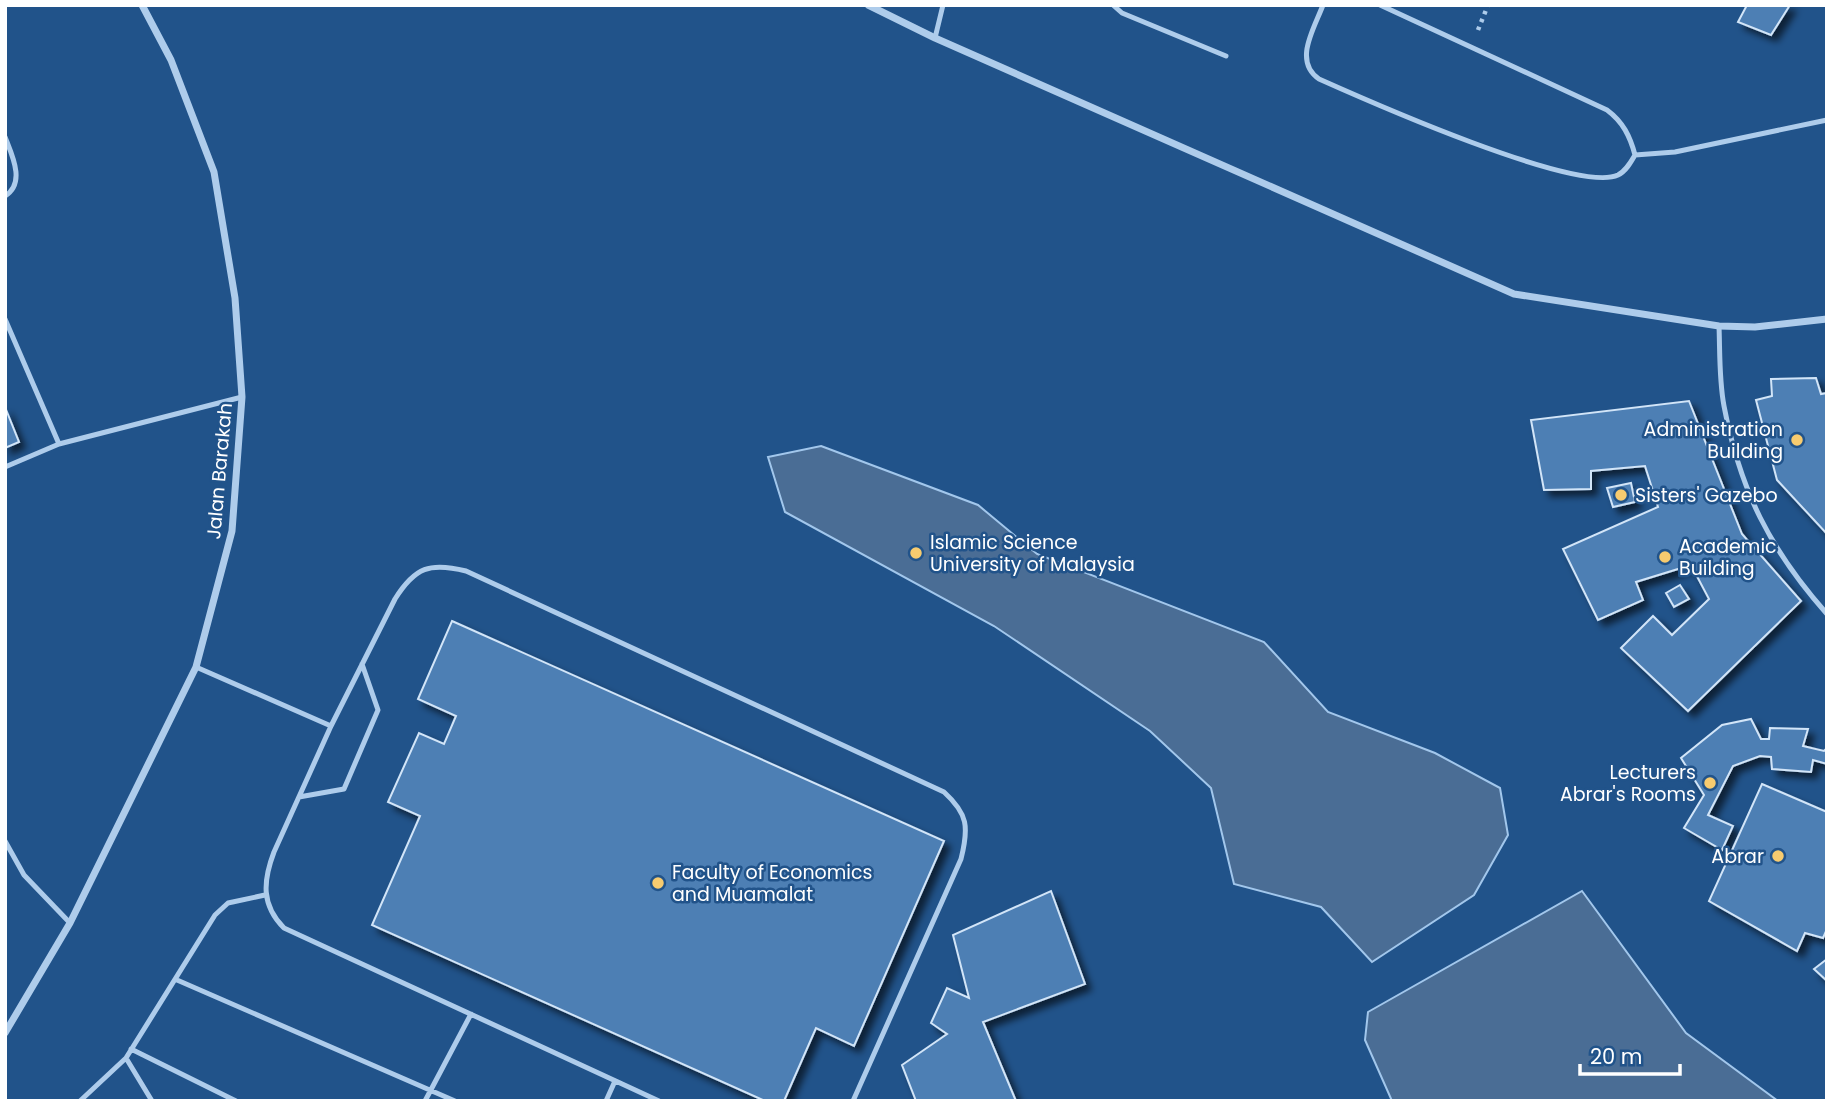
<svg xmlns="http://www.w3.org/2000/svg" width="1832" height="1106" viewBox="0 0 1832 1106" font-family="Poppins,sans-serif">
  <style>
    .water { fill: #4a6d95; stroke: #a2c7ec; stroke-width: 2 }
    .building { fill: #4e7fb4; stroke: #d2e5f8; stroke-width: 2; filter: url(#shadow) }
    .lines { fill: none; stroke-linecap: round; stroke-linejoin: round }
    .path { stroke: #aecceb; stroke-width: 4.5; stroke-dasharray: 3.5 5; stroke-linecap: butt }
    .lane { stroke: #aecceb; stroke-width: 5 }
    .street { stroke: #aecceb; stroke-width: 7 }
    .poi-dot { fill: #f7cb6f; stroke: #21538a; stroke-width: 2.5 }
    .labels { text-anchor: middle; stroke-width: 5; stroke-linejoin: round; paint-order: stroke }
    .poi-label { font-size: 19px; fill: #fff; stroke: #21538a; text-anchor: start }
    .street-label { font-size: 19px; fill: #fff; stroke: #21538a }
  </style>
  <defs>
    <filter id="shadow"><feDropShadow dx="6" dy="6" stdDeviation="3.5" flood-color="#0009"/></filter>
  </defs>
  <rect width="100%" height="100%" fill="#21538a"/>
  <path class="water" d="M821 446 978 505 1037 554 1264 642 1328 712 1435 753 1500 788 1508 835 1474 895 1372 962 1321 907 1234 884 1211 788 1150 731 994 626 785 512 768 457Z
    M1582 891 1686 1033 1778 1101H1392L1365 1040 1368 1012Z"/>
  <path class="building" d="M1747 5H1790L1771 35 1738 22Z
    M1816 378 1821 394 1827 393V534L1777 480 1756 400 1772 396 1771 379Z
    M1689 401 1742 534 1801 601 1688 711 1621 648 1653 616 1672 635 1709 599 1691 565 1636 582 1643 600 1598 620 1563 549 1658 507 1645 466 1591 471V489L1544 490 1531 420Z
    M5 407 19 442 5 448Z
    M1631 483 1635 502 1613 507 1607 488Z
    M1680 585 1689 599 1674 607 1666 593Z
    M452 621 944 841 854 1046 816 1028 784 1101H765L372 925 420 816 388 802 419 733 444 744 456 716 418 699Z
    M1751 719 1761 739H1769L1770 728 1808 729 1803 746 1824 751 1827 748V764L1813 760 1811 772 1772 769 1771 757 1760 756 1733 766 1708 815 1733 826 1722 850 1684 828 1704 795 1681 758 1722 725Z
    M1762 784 1827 812V929L1823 938 1805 933 1797 951 1709 901Z
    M1051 891 1085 984 983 1022 1016 1101H916L902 1065 947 1034 931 1023 947 988 969 998 953 935Z
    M1827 959V981L1814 969Z"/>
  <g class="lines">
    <path class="path" d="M1478 30 1488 5"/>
    <path class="lane" d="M1113 5 1122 13 1226 56
      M1323 5C1314 29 1293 61 1319 79 1366 100 1577 194 1618 175 1626 171 1631 162 1635 155 1630 136 1623 122 1607 110L1380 5
      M935 38 943 5
      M5 137C12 155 26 183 5 196
      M1635 155 1675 152 1827 120
      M5 319 59 444
      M1719 326C1720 352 1719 380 1724 406 1740 490 1770 550 1827 614
      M5 467 59 444 242 397
      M196 667 331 726
      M299 797 344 789 378 710 362 664
      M5 841 24 875 70 923
      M177 980 455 1101
      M131 1049 236 1101
      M126 1058 152 1101
      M80 1101 126 1058 215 915 228 903 265 895
      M425 1101 471 1014
      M606 1101 615 1081
      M659 1101 284 928C261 905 263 881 274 852L331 726 395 599C415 567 430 562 466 571L944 792C968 814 969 827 961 859L853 1101"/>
    <path class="street" d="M868 5 935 38 1514 294 1719 326 1755 327 1827 319
      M5 1033 70 923 196 667 232 531 242 397 235 298 214 172 171 60 142 5"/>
  </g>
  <g class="poi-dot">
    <circle cx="1797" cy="440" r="7"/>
    <circle cx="1621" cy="495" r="7"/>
    <circle cx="916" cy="553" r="7"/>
    <circle cx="1665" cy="557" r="7"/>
    <circle cx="1710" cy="783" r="7"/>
    <circle cx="1778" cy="856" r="7"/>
    <circle cx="658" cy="883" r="7"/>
  </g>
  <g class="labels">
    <g class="poi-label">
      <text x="1783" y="436" text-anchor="end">Administration<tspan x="1783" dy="22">Building</tspan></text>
      <text x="1635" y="502">Sisters' Gazebo</text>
      <text x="930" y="549">Islamic Science<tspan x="930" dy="22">University of Malaysia</tspan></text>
      <text x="1679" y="553">Academic<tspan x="1679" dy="22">Building</tspan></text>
      <text x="1696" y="779" text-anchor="end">Lecturers<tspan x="1696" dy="22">Abrar's Rooms</tspan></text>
      <text x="1764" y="863" text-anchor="end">Abrar</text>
      <text x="672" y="879">Faculty of Economics<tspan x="672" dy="22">and Muamalat</tspan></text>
    </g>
    <g class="street-label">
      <text transform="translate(219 471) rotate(-85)" y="7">Jalan Barakah</text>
    </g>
  </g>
  <rect width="1832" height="1106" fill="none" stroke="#ffffff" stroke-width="14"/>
  <path d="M1580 1064v10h100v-10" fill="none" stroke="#ffffff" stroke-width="3.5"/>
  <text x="1590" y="1064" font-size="21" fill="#ffffff" stroke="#21538a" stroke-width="5" paint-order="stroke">20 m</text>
</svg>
